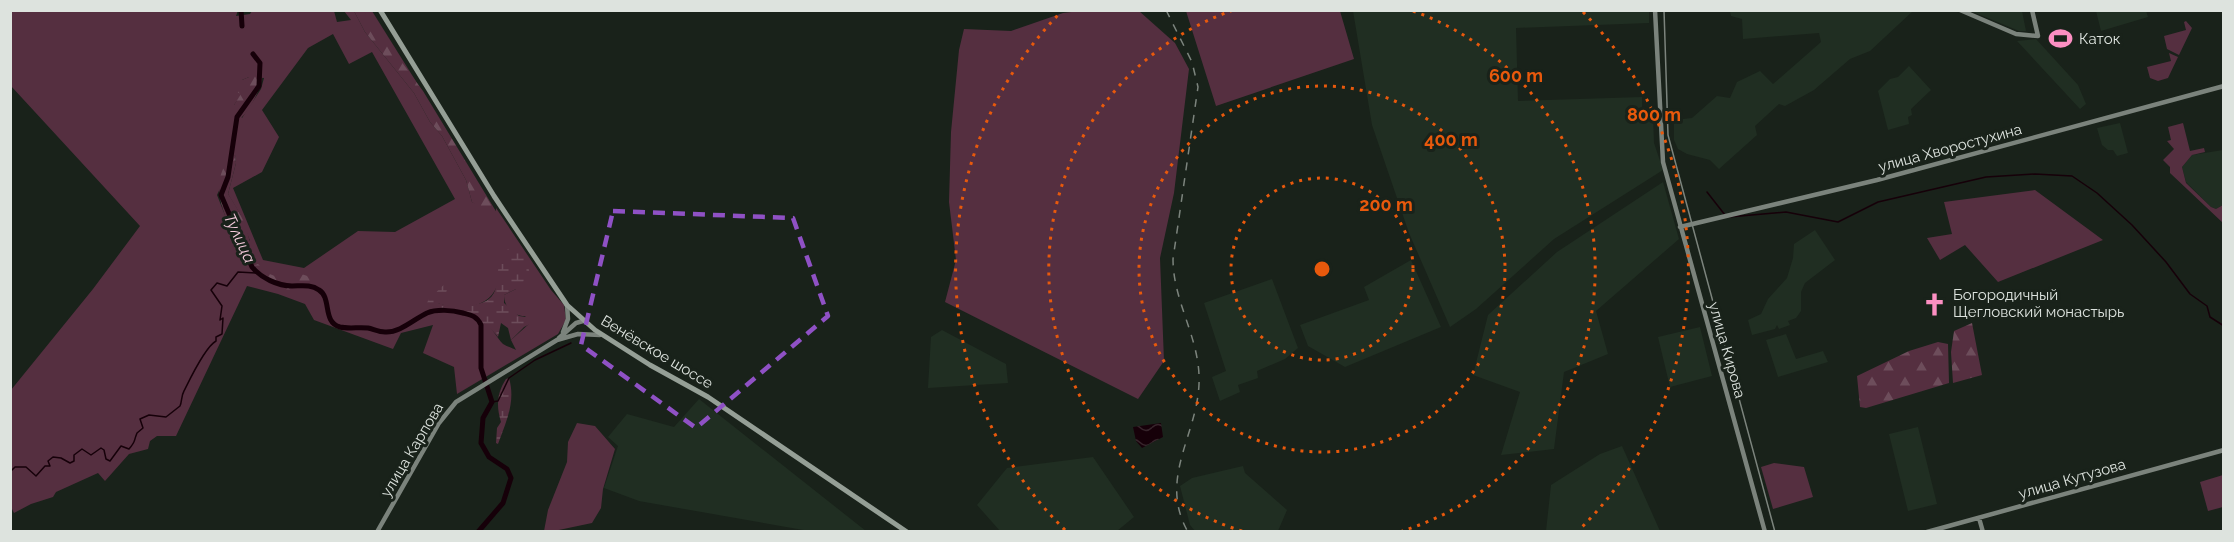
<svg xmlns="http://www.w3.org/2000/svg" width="2234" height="542" viewBox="0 0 2234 542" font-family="Raleway,sans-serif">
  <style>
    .built { fill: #202e22 }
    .green { fill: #552f40; fill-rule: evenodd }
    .forest { fill: url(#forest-firs) }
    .wetland { fill: url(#wetland-marsh) }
    .water { fill: url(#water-waves) }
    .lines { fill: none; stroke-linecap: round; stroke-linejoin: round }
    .stream { stroke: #160009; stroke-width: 1.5 }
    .river { stroke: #160009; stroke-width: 5 }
    .secondary { stroke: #7b837c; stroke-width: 4.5 }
    .primary { stroke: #959f96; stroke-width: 5 }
    .tram { stroke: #7c847d; stroke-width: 1.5 }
    .rail { stroke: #7c847d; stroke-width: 1.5; stroke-dasharray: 8 8; stroke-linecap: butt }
    .marked { fill: none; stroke: #8f51c5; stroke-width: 4.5; stroke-dasharray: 12 8; stroke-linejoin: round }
    .ring { fill: none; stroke: #e8590c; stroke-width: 3; stroke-dasharray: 3 6 }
    .labels { text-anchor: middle; stroke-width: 6; stroke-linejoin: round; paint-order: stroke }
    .poi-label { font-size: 15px; fill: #dde3de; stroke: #19221a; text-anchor: start }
    .street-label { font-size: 15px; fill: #dde3de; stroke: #19221a }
    .water-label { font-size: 16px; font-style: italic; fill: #f6cbdd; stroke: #19221a }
    .centre { fill: #e8590c; stroke: #19221a; stroke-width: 3 }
    .ring-label { font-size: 18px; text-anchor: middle; font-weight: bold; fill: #e8590c; stroke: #19221a; stroke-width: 6; stroke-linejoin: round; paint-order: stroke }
  </style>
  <defs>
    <pattern id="forest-firs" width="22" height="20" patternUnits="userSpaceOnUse" patternTransform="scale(1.5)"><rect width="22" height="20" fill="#552f40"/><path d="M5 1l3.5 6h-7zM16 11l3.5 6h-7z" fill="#6d4d5b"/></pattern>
    <pattern id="wetland-marsh" width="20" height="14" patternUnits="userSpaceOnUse" patternTransform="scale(1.5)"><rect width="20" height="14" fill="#552f40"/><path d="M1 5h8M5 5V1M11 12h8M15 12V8" fill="none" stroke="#6d4d5b"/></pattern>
    <pattern id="water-waves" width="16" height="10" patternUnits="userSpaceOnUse" patternTransform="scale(1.5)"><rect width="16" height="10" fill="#160009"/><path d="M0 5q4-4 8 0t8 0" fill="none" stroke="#37252c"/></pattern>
  </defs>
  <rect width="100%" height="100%" fill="#19221a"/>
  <path class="built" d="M1353 11H1649V23L1516 28 1518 101 1642 97V116H1653L1654 143 1663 170 1554 239 1476 309 1450 327 1409 233 1372 125Z
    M1730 11V10L1913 11 1870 51 1850 59 1814 90 1785 106 1779 104 1755 126 1757 135 1719 169 1710 160 1687 154 1678 149 1674 140V120L1692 118 1717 96 1730 98 1737 82 1760 71 1773 84 1821 42 1819 33 1743 39 1742 19 1731 16Z
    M1971 11H2022L2026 31H2019Z
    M2096 11H2146L2148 17 2101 31Z
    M2036 39 2078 85 2086 104 2080 109 2017 41Z
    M1909 66 1931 90 1911 109 1912 115 1908 117 1909 124 1888 130 1878 91 1890 79 1898 77Z
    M2120 123 2128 153 2117 156 2113 150H2108L2102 145 2097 128Z
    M2223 150V205L2216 209 2211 207 2186 182 2182 167 2192 155Z
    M1663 182 1679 239 1596 311 1608 354 1564 372 1554 449 1501 455 1520 392 1473 375 1488 315 1557 252Z
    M1815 230 1835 260 1805 283 1801 292V311L1796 318 1788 321 1790 325 1779 329 1777 325 1775 329 1752 335 1748 320 1761 314 1768 299 1787 278 1793 258 1794 244Z
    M1411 260 1441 327 1345 367 1308 346 1300 325 1369 300 1364 287Z
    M1272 279 1298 348 1285 359 1257 371 1258 378 1238 385 1240 392 1220 401 1212 377 1226 371 1204 303Z
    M1700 327 1712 376 1670 387 1658 337Z
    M942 330 1006 364 1008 383 928 388 931 337Z
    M1786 334 1796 359 1823 351 1828 362 1778 377 1766 340Z
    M699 399 866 531H809L639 501 604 488 618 446 608 437 627 414 674 427Z
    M1918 427 1937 504 1908 511 1889 434Z
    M1622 446 1660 531H1546L1551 485 1600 454Z
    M1093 457 1134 517 1117 531H1000L977 505 1007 468Z
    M1243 466 1245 473 1287 510 1278 531H1195L1190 525 1180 486 1192 478Z"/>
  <path class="green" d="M238 10 236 16 250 14 252 11H334L337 22 351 20 344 11H354L365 32 414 93 430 122 442 136 466 180 472 202 496 212V208L551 290 564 305 566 320 558 334 457 394 454 367 423 353 433 325 401 333 393 349 314 320 305 304 278 294 247 286 176 436H157L150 441 148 449 129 454 105 481 98 473 56 492 53 497 31 504 14 513 11 507V390L93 289 140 226 11 86V11ZM333 34 349 64 372 52 455 199 395 232 358 231 304 268 263 260 233 188 262 172 279 137 262 110 308 48ZM249 77 264 78 261 89 242 118 234 105 242 94V80ZM235 155 236 163 228 194 240 214 250 241 228 223 217 195ZM499 279 516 289 504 295C504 307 513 316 525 316L530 323 511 340 516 350C512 348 506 346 503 344 497 338 494 330 487 325 469 312 441 304 420 317L437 303C462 311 493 309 499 279Z
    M364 11H372L422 91 367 17Z
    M1080 11H1139L1175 43 1189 69 1174 193 1160 258 1164 361 1138 399 945 302 956 260 949 202 951 132 959 50 964 29 1011 31 1063 13Z
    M1186 11H1340L1354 59 1216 106Z
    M2186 21 2192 28 2179 55 2167 49 2164 36 2186 30 2184 22Z
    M2169 53 2178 57 2168 78 2158 81 2150 78 2147 67 2171 61Z
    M2183 123 2190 151 2204 148 2205 152 2192 155 2182 167 2186 183 2211 207 2216 209 2223 205V223L2170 173V167L2163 160 2174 149 2167 141 2171 140 2168 127Z
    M2035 190 2103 240 1998 282 1965 245 1940 260 1927 238 1952 234 1944 202Z
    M577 423 595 426 615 449 603 489 601 508 592 523 554 531H544L548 510 567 462 568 442Z
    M1774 463 1804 467 1813 497 1773 509 1761 467Z
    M2223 475V507L2208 511 2200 482Z"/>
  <path class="forest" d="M354 11H364L423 91 497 213 485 211 472 202 466 180 442 136 430 122 414 93 365 32Z
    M255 70 262 72C265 82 250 110 242 117 241 118 233 120 232 121L234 105 241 94 237 92 242 80 249 77Z
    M235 155 236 163 228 194C238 209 250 229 250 248L242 251C227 223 203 179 235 155Z
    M258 264 267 273 280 278C294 272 303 272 316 281 294 298 265 288 250 267Z
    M1972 323 1982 375 1953 383 1951 352 1954 331Z
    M1938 342 1948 344 1949 383 1866 408 1860 407 1857 376 1909 351Z"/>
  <path class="wetland" d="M512 247H516L527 261 530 275 516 289 504 295V303L519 316 533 318 536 321 524 327 511 340 508 328 501 323 498 337C480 314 445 301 419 318L429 299 450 279 446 293 438 303C447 306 457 306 466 305 517 305 483 259 512 247Z
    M509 378C516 402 506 422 498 444L496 443 497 428 501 422C496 406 497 393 506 379Z"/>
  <path class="water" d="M1161 423 1163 437 1142 448 1136 441 1133 427Z"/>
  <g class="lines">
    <path class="stream" d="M1707 192 1725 215
      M1729 217 1786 212 1838 222 1878 202 1986 177 2035 174 2072 176 2097 193 2132 225 2166 262 2190 294 2207 306 2210 317 2224 326
      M492 402 498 401 509 378 535 360 571 343
      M10 472 15 467H26L36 476 45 466H50L48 461 53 457 61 458 70 463 74 461V455L82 449 91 455 101 448 104 450 106 459 110 461 121 446 129 449C136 441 133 443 137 433L143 428 140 419 149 415 166 417 180 406C182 402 181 396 184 391 190 379 205 347 216 341V337L222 334 223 318 220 320 222 306 211 290 217 283 227 286 238 272 257 273"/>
    <path class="river" d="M241 10 242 26
      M253 54 260 63 259 86 237 117 228 177 221 195 252 267C261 278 278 286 292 286 301 286 311 284 319 290 332 298 322 322 340 327 348 329 359 327 368 328 373 329 379 332 385 332 400 333 414 319 427 313 437 309 452 310 463 313 471 315 477 316 481 325V368L492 402 483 418 481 443 489 457 507 469 511 478 503 503 478 532"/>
    <path class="secondary" d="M1655 10 1663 162 1765 532
      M1960 10 2016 34 2038 36 2032 10
      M1680 227 1877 180 2224 86
      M563 332 568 319 567 305
      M559 338 576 323 583 321
      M1979 518 1983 532
      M377 532 439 423 456 402 557 340 578 334 600 335
      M1927 532 2224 450"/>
    <path class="primary" d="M380 10 494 196 567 305 595 330 650 365 708 397 907 532"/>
    <path class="tram" d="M1664 10 1668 135 1775 532"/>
    <path class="rail" d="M1166 10 1192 62 1198 87 1173 259C1173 303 1201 339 1199 384 1197 436 1158 479 1188 532"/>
  </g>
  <path class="marked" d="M613 211 793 218 828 316 696 428 581 345Z"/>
  <g class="ring">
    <circle cx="1322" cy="269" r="91"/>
    <circle cx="1322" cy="269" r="183"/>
    <path d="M1242 531A274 274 0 0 1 1231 11M1413 11A274 274 0 0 1 1402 531"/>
    <path d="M1065 530A366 366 0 0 1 1061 12M1583 12A366 366 0 0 1 1579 530"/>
  </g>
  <defs>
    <symbol id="stadium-bare" viewBox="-9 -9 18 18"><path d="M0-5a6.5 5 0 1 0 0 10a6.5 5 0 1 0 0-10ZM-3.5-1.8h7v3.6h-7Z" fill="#fc8fc2" stroke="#19221a" stroke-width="2.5" paint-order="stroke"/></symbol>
    <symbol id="church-bare" viewBox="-9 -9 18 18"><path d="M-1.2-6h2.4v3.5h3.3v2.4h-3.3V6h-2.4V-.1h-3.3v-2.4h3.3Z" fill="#fc8fc2" stroke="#19221a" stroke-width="2.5" paint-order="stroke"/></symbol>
  </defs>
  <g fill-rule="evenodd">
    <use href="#stadium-bare" x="2044" y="22" width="33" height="33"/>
    <use href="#church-bare" x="1918" y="288" width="33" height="33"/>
  </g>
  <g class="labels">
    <g class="poi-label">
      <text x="2079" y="44">Каток</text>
      <text x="1953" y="300">Богородичный<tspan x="1953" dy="17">Щегловский монастырь</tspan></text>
    </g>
    <g class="street-label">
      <text transform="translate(1950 148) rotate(-15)" y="5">улица Хворостухина</text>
      <text transform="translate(1727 350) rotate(74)" y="5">улица Кирова</text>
      <text transform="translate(657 352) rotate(31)" y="5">Венёвское шоссе</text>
      <text transform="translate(412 450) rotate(-59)" y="5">улица Карпова</text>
      <text transform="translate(2072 479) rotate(-16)" y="5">улица Кутузова</text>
    </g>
    <g class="water-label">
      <text transform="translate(240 238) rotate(65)" y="6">Тулица</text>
    </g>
  </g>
  <circle cx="1322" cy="269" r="9" class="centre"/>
  <g class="ring-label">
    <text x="1516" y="82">600 m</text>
    <text x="1654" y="121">800 m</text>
    <text x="1451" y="146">400 m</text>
    <text x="1386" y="211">200 m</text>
  </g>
  <rect width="2234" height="542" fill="none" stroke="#dde3de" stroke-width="24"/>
</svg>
